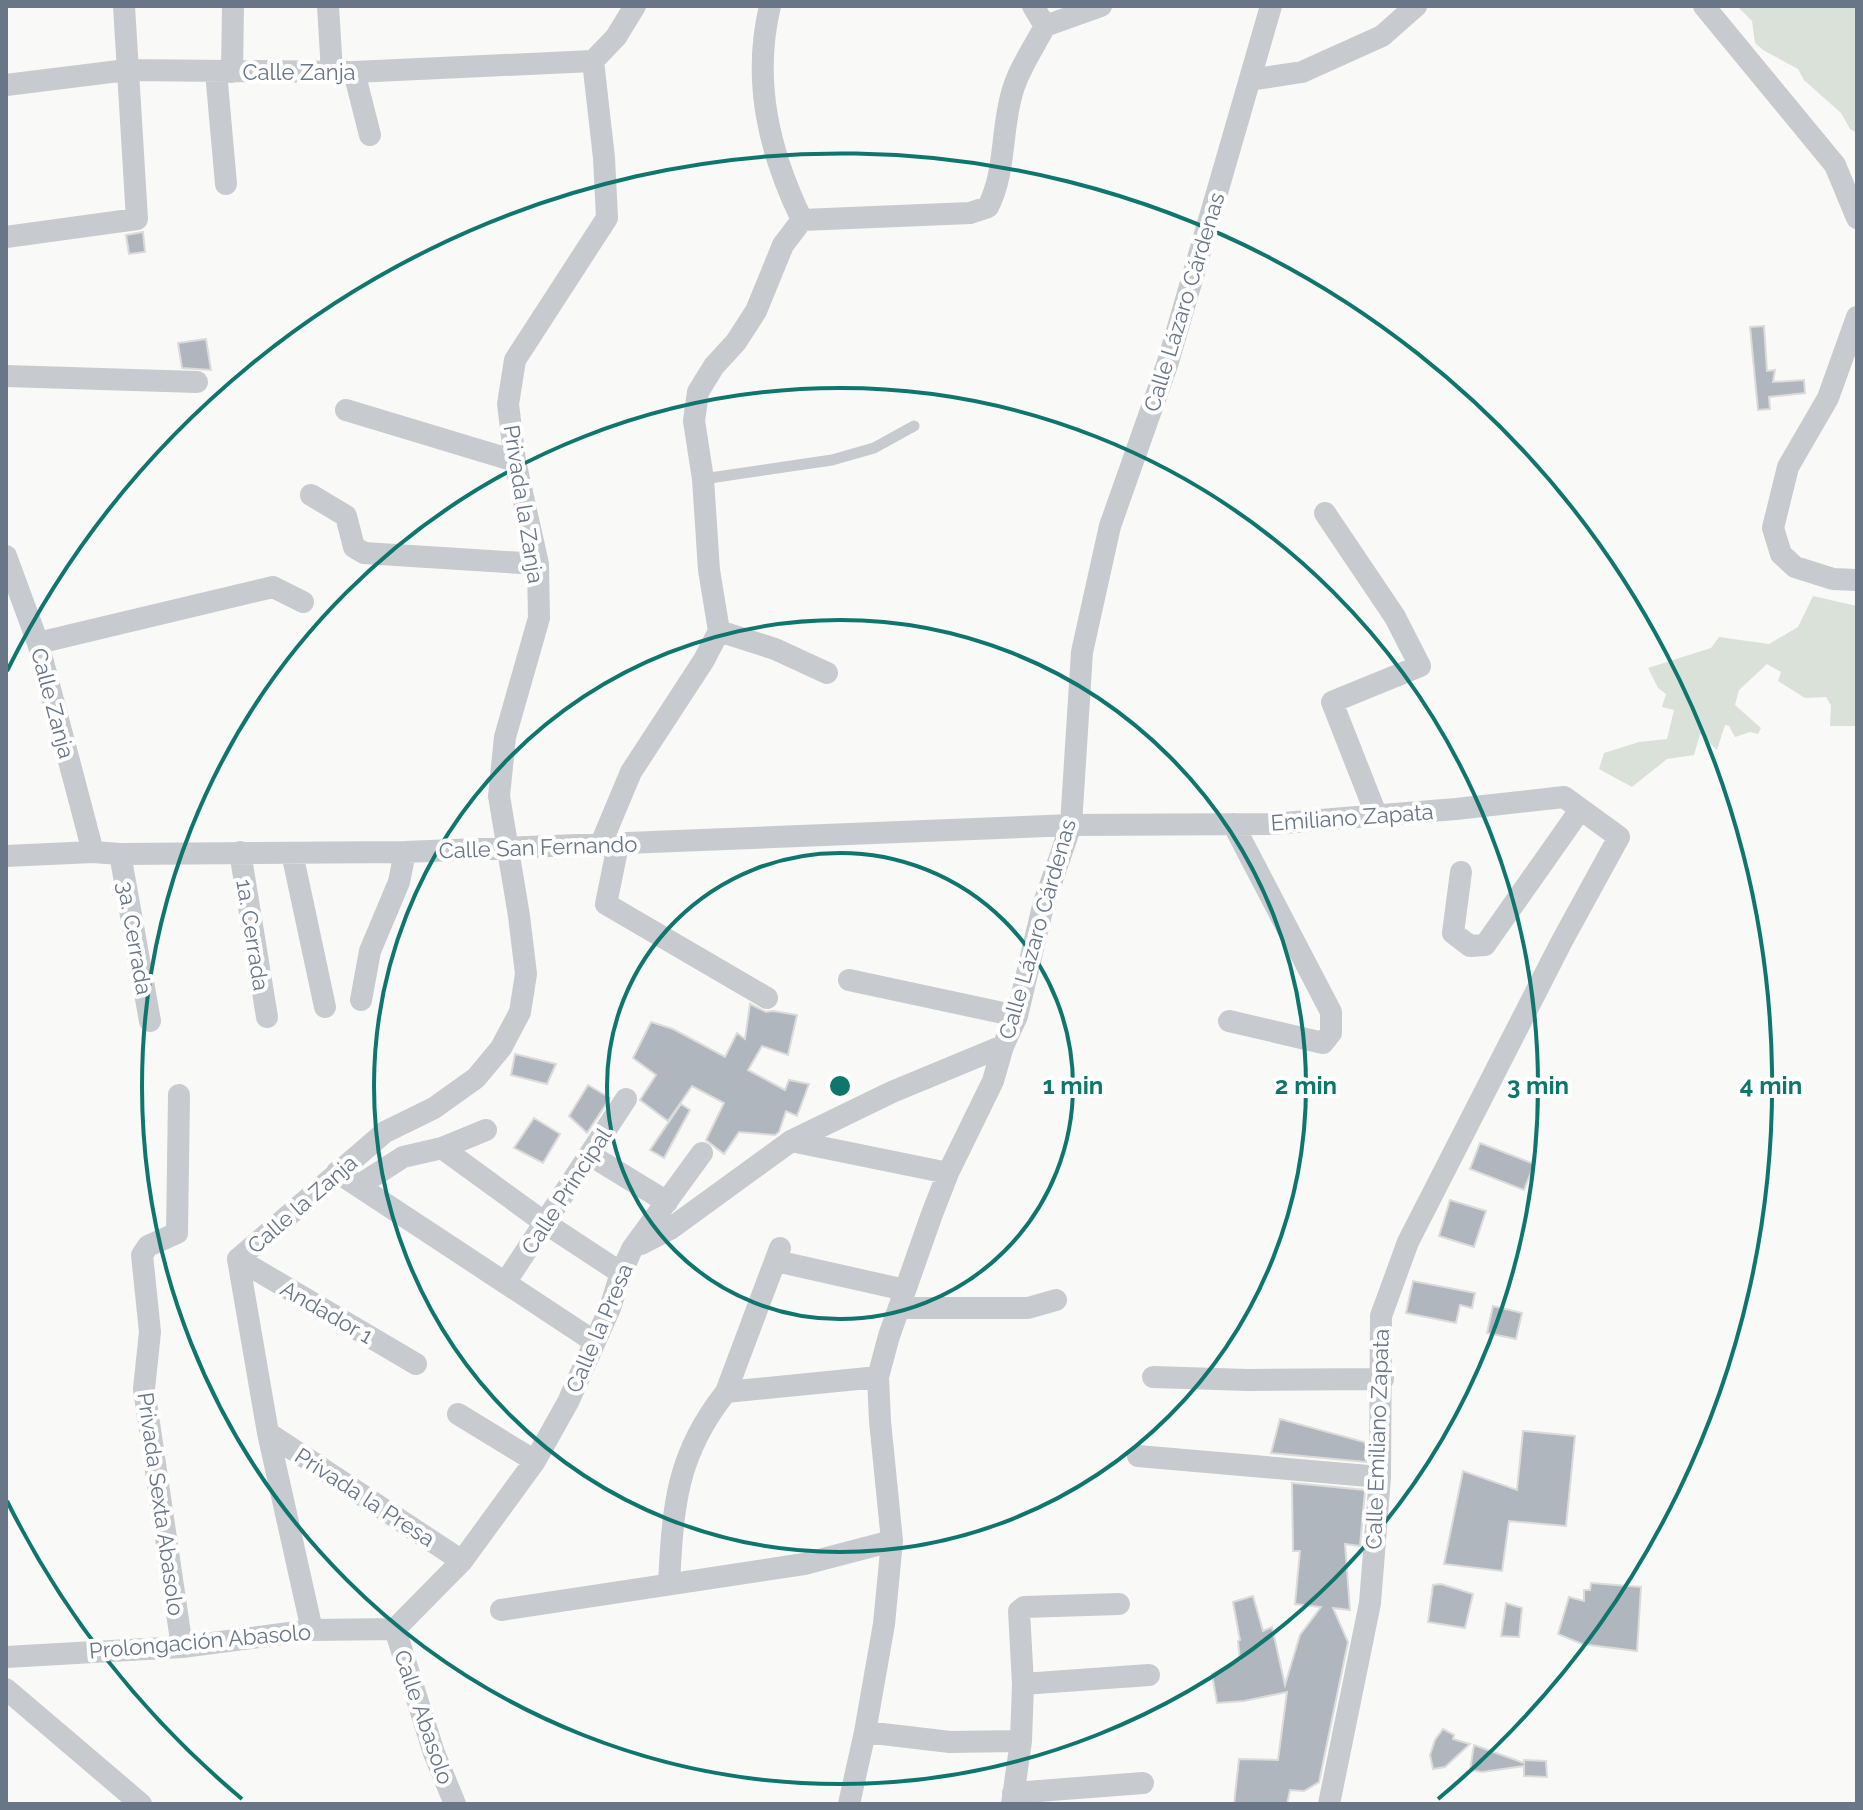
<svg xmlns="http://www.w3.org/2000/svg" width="1863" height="1810" viewBox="0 0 1863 1810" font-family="Raleway,sans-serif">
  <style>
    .green { fill: #dae1d8 }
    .building { fill: #b0b6bd; stroke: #dbdbd9; stroke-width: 2 }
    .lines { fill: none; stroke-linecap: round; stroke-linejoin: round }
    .service { stroke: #c7cace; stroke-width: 11 }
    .minor { stroke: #c7cace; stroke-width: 22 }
    .ring { fill: none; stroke: #0f766e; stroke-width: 4 }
    .labels { text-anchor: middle; stroke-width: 8; stroke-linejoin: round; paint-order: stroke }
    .street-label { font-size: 22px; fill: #687688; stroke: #fff }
    .centre { fill: #0f766e; stroke: #fff; stroke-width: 4 }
    .ring-label { font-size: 24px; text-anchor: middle; font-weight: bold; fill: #0f766e; stroke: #fff; stroke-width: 8; stroke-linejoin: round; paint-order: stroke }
  </style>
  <rect width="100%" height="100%" fill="#f9f9f7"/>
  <path class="green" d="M1737 6H1857V133L1850 129 1841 113 1804 80 1798 69 1763 50 1755 43 1752 21Z
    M1813 596 1857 606V726H1830L1831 705 1826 697 1805 698 1778 681 1781 672 1767 664 1739 690 1735 705 1761 728 1758 734 1750 732 1735 737 1729 726 1725 725 1717 750 1700 734 1694 755 1667 759 1632 787 1599 769 1604 753 1639 742 1667 739 1674 710 1662 707 1666 694 1658 688 1648 668 1711 648 1719 637 1769 644 1798 627Z"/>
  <path class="building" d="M143 232 145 252 129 254 126 235Z
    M1764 326 1767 371 1775 370 1773 382 1804 380 1805 393 1769 397 1770 409 1758 410 1750 327Z
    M206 339 211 370 182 368 178 343Z
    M750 1004 766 1012 773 1011 797 1015 788 1055 762 1046 748 1070 785 1090 789 1080 809 1084 797 1116 786 1111 779 1132 775 1135 739 1132 724 1154 706 1140 724 1103 692 1086 668 1121 640 1100 656 1075 633 1058 651 1022 673 1029 725 1057 737 1033 745 1039Z
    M515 1054 556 1064 547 1084 511 1075Z
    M588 1085 610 1098 587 1133 569 1116Z
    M681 1104 690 1110 664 1158 650 1150Z
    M534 1118 560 1134 543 1163 514 1148Z
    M1480 1143 1534 1164 1524 1190 1470 1169Z
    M1450 1200 1486 1211 1474 1247 1439 1236Z
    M1413 1281 1475 1293 1472 1308 1460 1305 1456 1323 1406 1313Z
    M1493 1306 1522 1313 1516 1339 1487 1333Z
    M1280 1419 1364 1442 1366 1445V1462L1271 1453Z
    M1523 1431 1575 1436 1566 1526 1509 1521 1502 1571 1444 1564 1463 1471 1517 1490Z
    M1292 1483 1365 1490 1360 1546 1345 1544 1350 1610 1333 1608 1348 1642 1319 1782 1304 1791 1290 1790 1287 1804H1234L1239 1759 1278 1760 1287 1692 1244 1701 1217 1703 1212 1674 1240 1660 1238 1641 1240 1640 1233 1602 1253 1596 1263 1631 1272 1627 1285 1685 1300 1635 1321 1607 1295 1604 1300 1551H1293Z
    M1591 1583 1641 1587 1637 1651 1582 1644 1558 1634 1569 1597 1584 1601V1590H1590Z
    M1441 1584 1473 1594 1465 1628 1428 1622 1433 1585Z
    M1506 1603 1522 1608 1519 1637 1501 1636Z
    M1443 1729 1454 1735 1453 1739 1470 1744 1445 1767 1433 1769 1430 1755 1435 1740Z
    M1474 1745 1524 1763V1760L1546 1761 1547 1777 1524 1776V1766L1482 1772 1470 1770Z"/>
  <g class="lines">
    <path class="service" d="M703 479 832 460 874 448 914 426"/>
    <path class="minor" d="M328 6 332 72
      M1704 6 1835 165 1857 218
      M1045 26 1101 6
      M216 72 226 184
      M232 72 233 6
      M354 72 370 135
      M1250 80 1302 72 1382 36 1416 6
      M6 85 127 70 354 72 593 61
      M802 220 970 213 988 207C1006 172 1001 130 1012 93 1018 70 1034 47 1045 26L1033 6
      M6 237 137 219 124 6
      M1857 317 1828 398 1788 467 1773 528 1781 554 1795 567 1833 579 1857 580
      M6 376 197 382
      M346 410 515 461
      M311 495 346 516 354 547 364 553 538 564
      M1325 513 1395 617 1420 666 1332 702 1376 814
      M6 556 38 643 93 852
      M719 631 775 649 827 673
      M38 643 273 587 303 602
      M618 845 606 904 767 998
      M600 846 631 772 704 660 719 631 709 570 703 479 694 421 698 392 714 366 736 342 756 311 783 245 802 220C769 152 752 81 770 6
      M240 852 267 1017
      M292 853 325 1007
      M120 854 150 1021
      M6 856 93 852 120 854 405 852 1071 825 1270 824 1456 809 1564 797 1619 837 1562 941 1408 1242 1381 1316 1380 1477 1370 1603 1329 1804
      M1461 872 1453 933 1470 946 1485 945 1580 810
      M849 980 1017 1016
      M361 1000 370 951 399 882 405 852
      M1229 1021 1323 1043 1331 1033V1012L1233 824
      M179 1095 177 1233 148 1246 142 1255 150 1332 144 1389 182 1647
      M791 1141 948 1173
      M442 1148 545 1223 621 1273
      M590 1155 667 1202
      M337 1172 595 1342
      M358 1186 403 1157 442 1148 486 1130
      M641 1244 670 1229 791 1141 892 1092 1003 1046
      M238 1259 385 1132 434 1108 476 1078 501 1048 520 1012 526 974 519 916 499 796 505 737 539 618 538 564 515 461 508 404 515 360 607 218 604 158 593 61 616 37 635 6
      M238 1259 268 1433 312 1630
      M238 1259 416 1364
      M776 1261 905 1290
      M505 1283 626 1099
      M899 1308H1028L1056 1300
      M1153 1377 1248 1380 1383 1379
      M726 1392 780 1248
      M458 1414 535 1461
      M268 1433 462 1561
      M1138 1456 1380 1477
      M669 1584C673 1506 676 1455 726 1392L878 1377
      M501 1610 804 1564 892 1541
      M395 1629 462 1561 535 1461 568 1402 610 1308 621 1273 632 1249 702 1153
      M395 1629 434 1753 455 1804
      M6 1657 182 1647 312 1630 395 1629
      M1023 1684 1149 1675
      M6 1689 141 1804
      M865 1732 950 1742 1021 1741
      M1013 1793 1143 1783
      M849 1804 865 1732 884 1624 892 1541 880 1421 878 1377 889 1336 932 1214 948 1173 993 1081 1003 1046 1017 1016 1043 906 1071 825 1082 652 1110 526 1168 362 1271 6
      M1012 1804 1021 1741 1023 1684 1019 1611 1024 1607 1119 1604"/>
  </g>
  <g class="ring">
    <circle cx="840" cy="1086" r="233"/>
    <circle cx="840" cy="1086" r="466"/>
    <circle cx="840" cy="1086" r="698"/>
    <path d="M242 1799A931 931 0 0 1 7 1501M7 671A931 931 0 1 1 1438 1799"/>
  </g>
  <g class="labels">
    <g class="street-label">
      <text x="299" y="80">Calle Zanja</text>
      <text transform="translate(1184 302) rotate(-73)" y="8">Calle Lázaro Cárdenas</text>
      <text transform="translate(524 504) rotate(81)" y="8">Privada la Zanja</text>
      <text transform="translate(53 703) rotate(75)" y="8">Calle Zanja</text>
      <text transform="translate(1352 817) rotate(-4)" y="8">Emiliano Zapata</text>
      <text transform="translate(538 847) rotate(-2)" y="8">Calle San Fernando</text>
      <text transform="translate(1037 929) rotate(-74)" y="8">Calle Lázaro Cárdenas</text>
      <text transform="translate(253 935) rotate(81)" y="8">1a. Cerrada</text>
      <text transform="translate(135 938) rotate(80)" y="8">3a. Cerrada</text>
      <text transform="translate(566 1191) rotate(-57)" y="8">Calle Principal</text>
      <text transform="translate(302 1204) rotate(-41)" y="8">Calle la Zanja</text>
      <text transform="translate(327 1312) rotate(30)" y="8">Andador 1</text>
      <text transform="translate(599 1328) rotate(-67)" y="8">Calle la Presa</text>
      <text transform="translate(1377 1439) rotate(-88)" y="8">Calle Emiliano Zapata</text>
      <text transform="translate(365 1497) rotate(33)" y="8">Privada la Presa</text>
      <text transform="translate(161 1504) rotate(82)" y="8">Privada Sexta Abasolo</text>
      <text transform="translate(200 1641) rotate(-5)" y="8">Prolongación Abasolo</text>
      <text transform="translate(424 1717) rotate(71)" y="8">Calle Abasolo</text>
    </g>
  </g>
  <circle cx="840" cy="1086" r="12" class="centre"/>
  <g class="ring-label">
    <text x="1073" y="1094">1 min</text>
    <text x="1306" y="1094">2 min</text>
    <text x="1538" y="1094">3 min</text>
    <text x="1771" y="1094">4 min</text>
  </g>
  <rect width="1863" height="1810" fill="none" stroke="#687688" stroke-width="16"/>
</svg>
